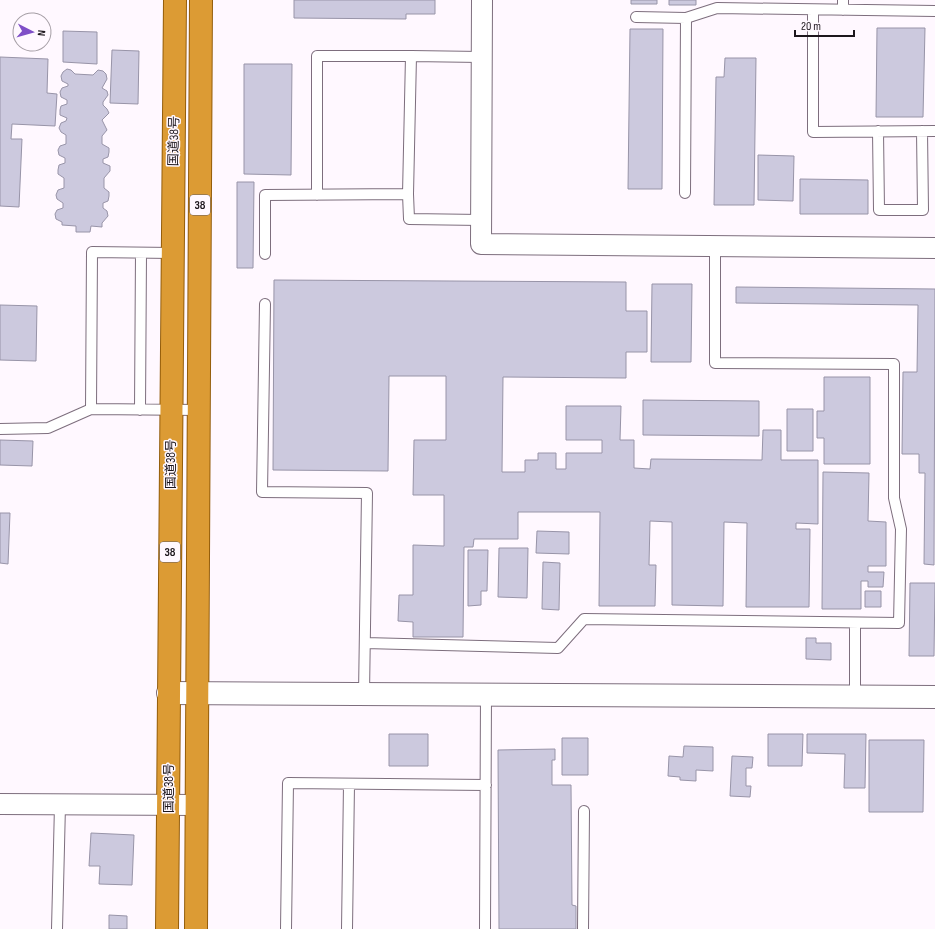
<svg xmlns="http://www.w3.org/2000/svg" width="935" height="929" viewBox="0 0 935 929" font-family="'Sofia Sans Condensed','Noto Sans JP',sans-serif">
  <style>
    .building { fill: #ccc9de; stroke: #9894a8 }
    .lines { fill: none; stroke-linecap: round; stroke-linejoin: round }
    .service-casing { stroke: #7d6e7d; stroke-width: 12 }
    .minor-casing { stroke: #7d6e7d; stroke-width: 22 }
    .tertiary-casing { stroke: #7d6e7d; stroke-width: 24 }
    .trunk-casing { stroke: #945d0b; stroke-width: 24 }
    .service { stroke: #fff; stroke-width: 10 }
    .minor { stroke: #fff; stroke-width: 20 }
    .tertiary { stroke: #fff; stroke-width: 22 }
    .trunk { stroke: #dc9b34; stroke-width: 22 }
    .labels { text-anchor: middle; stroke-width: 3; stroke-linejoin: round; paint-order: stroke }
    .shield { fill: #fff8ff; stroke: #615a61; stroke-width: 1 }
    .shield-label { font-size: 12px; font-weight: bold; fill: #1d171d }
    .street-label { font-size: 13px; fill: #1d171d; stroke: #fff8ff }
  </style>
  <rect width="100%" height="100%" fill="#fff8ff"/>
  <path class="building" d="M294 0H435V14H406V19L294 18Z
    M631 0H657V4H631Z
    M669 0H696V5H669Z
    M877 28H925L923 117H876Z
    M630 29H663L662 189H628Z
    M63 31 97 32V64L63 62Z
    M112 50 139 51 138 104 110 103Z
    M0 57 48 59 47 93 57 94 55 126 12 124 11 139H22L19 207 0 206Z
    M725 58H756L754 205H714L716 77H724Z
    M244 64H292L291 175 244 174Z
    M67 69 71 70 75 74 93 75 98 70 103 71 106 74 107 79 102 88 107 91 108 95 103 102V105L107 109 109 113 102 120 107 130 102 136V144L109 148V152L108 157 103 159V163L110 166V171L104 178V188L109 192V196L108 201 103 203V208L107 211 108 216 102 223V227L91 226 90 232H76V226L62 225V222L56 219 55 214 57 210 63 208V203L57 199 56 195 58 190 64 188V178L58 174V170L59 165 65 163V158L59 155 58 150 60 146 66 144V135L61 132 59 128 61 123 66 121 67 118 60 115V110L61 106 67 104V100L61 97 60 92 62 88 68 86V84L62 81 61 76 63 72Z
    M758 155 794 156 793 201 758 200Z
    M800 179 868 180V214H800Z
    M237 182H254L253 268H237Z
    M274 280 626 282V311H647V352H626V378L503 377 502 472H525V460H538V453H556V469H566V453H602V440H566V406H621L620 440H634V468L650 469 651 459 762 460 763 430H781V460H818V524L796 523V529H810L809 607H746L747 523 724 522 723 606 672 605V522L650 521 649 565H656L655 606H599L600 512H518V539H474L473 547H464L463 637H413V622L398 621 399 595H413V545L444 546V495H413L414 440H446V376H389L388 471 273 470Z
    M652 284H692L691 362H651Z
    M736 287 935 289 934 565 924 564 925 473H919V454H902L903 372H917L918 305 736 303Z
    M0 305 37 306 36 361 0 360Z
    M824 377H870V464H824V438H817V411H824Z
    M643 400 759 401V436L643 435Z
    M787 409H813V451H787Z
    M0 440 33 441 32 466 0 465Z
    M823 472 869 473 868 521 886 522V566H868V572H884L883 587H868V581H861V609H822Z
    M0 513H10L8 564 0 563Z
    M537 531 569 532V554L536 553Z
    M499 548H528L527 598 498 597Z
    M468 550H488L487 591H481V605L468 606Z
    M543 562 560 563 559 610 542 609Z
    M910 583H935L934 656H909Z
    M865 591H881V607H865Z
    M806 638H816V643H831V660L806 659Z
    M389 734H428V766H389Z
    M768 734H803L802 766H768Z
    M807 734H866L865 788H844L845 754 807 753Z
    M562 738H588V775H562Z
    M869 740H924L923 812H869Z
    M684 746 713 747V771L696 770V781L680 780V777L668 776 669 756 683 757Z
    M555 749V760H552V785H571L572 905 576 906V929H499L498 750Z
    M732 756 753 757 752 768H746V786H751L750 797 730 796Z
    M91 833 134 835 132 885 99 884 100 866H89Z
    M109 915 127 916V929H109Z"/>
  <g class="lines">
    <defs>
      <path id="service" d="M813 10V132L935 131
        M843 10V0
        M636 17 686 18
        M878 131 879 210H923L922 131
        M685 193 686 18 717 8 935 11
        M317 195V56H411
        M481 220 409 219 408 194 411 56 481 57
        M172 253 92 252 91 409 199 410
        M265 254V195L408 194
        M265 304 262 492 367 493 364 694
        M140 410 141 253
        M0 429 48 428 91 409
        M855 623V697
        M365 643 558 648 584 619 899 623 901 529 894 498V364L715 363V246
        M57 929 60 805
        M286 929 288 783 486 785
        M347 929 349 784
        M485 929 486 694
        M583 929 584 811"/>
      <path id="minor" d="M482 0 481 244 935 248
        M0 804 197 805"/>
      <path id="tertiary" d="M168 693 935 697"/>
      <path id="trunk" d="M167 929 175 0
        M196 929 201 0"/>
    </defs>
    <use href="#service" class="service-casing"/>
    <use href="#minor" class="minor-casing"/>
    <use href="#tertiary" class="tertiary-casing"/>
    <use href="#trunk" class="trunk-casing"/>
    <use href="#service" class="service"/>
    <use href="#minor" class="minor"/>
    <use href="#tertiary" class="tertiary"/>
    <use href="#trunk" class="trunk"/>
  </g>
  <g class="labels">
    <g class="shield">
      <rect x="190" y="195" width="20" height="20" rx="3"/>
      <rect x="160" y="542" width="20" height="20" rx="3"/>
    </g>
    <g class="shield-label">
      <text x="200" y="209">38</text>
      <text x="170" y="556">38</text>
    </g>
    <g class="street-label">
      <text transform="translate(173 141) rotate(-89)" y="5">国道38号</text>
      <text transform="translate(170 464) rotate(-90)" y="5">国道38号</text>
      <text transform="translate(168 788) rotate(-90)" y="5">国道38号</text>
    </g>
  </g>
  <g transform="translate(32 32) rotate(96)"><circle r="19" fill="#fff8ff" stroke="#a59ea5"/>
  <path d="M0-3L7 15L0 10L-7 15Z" fill="#7f4fc7"/>
  <text y="-6" font-size="11" font-weight="bold" text-anchor="middle" fill="#1d171d">N</text>
  </g>
  <path d="M795 30v6h59v-6" fill="none" stroke="#1d171d" stroke-width="2"/>
  <text x="801" y="30" font-size="12" fill="#1d171d" stroke="#fff8ff" stroke-width="3" paint-order="stroke">20 m</text>
</svg>
